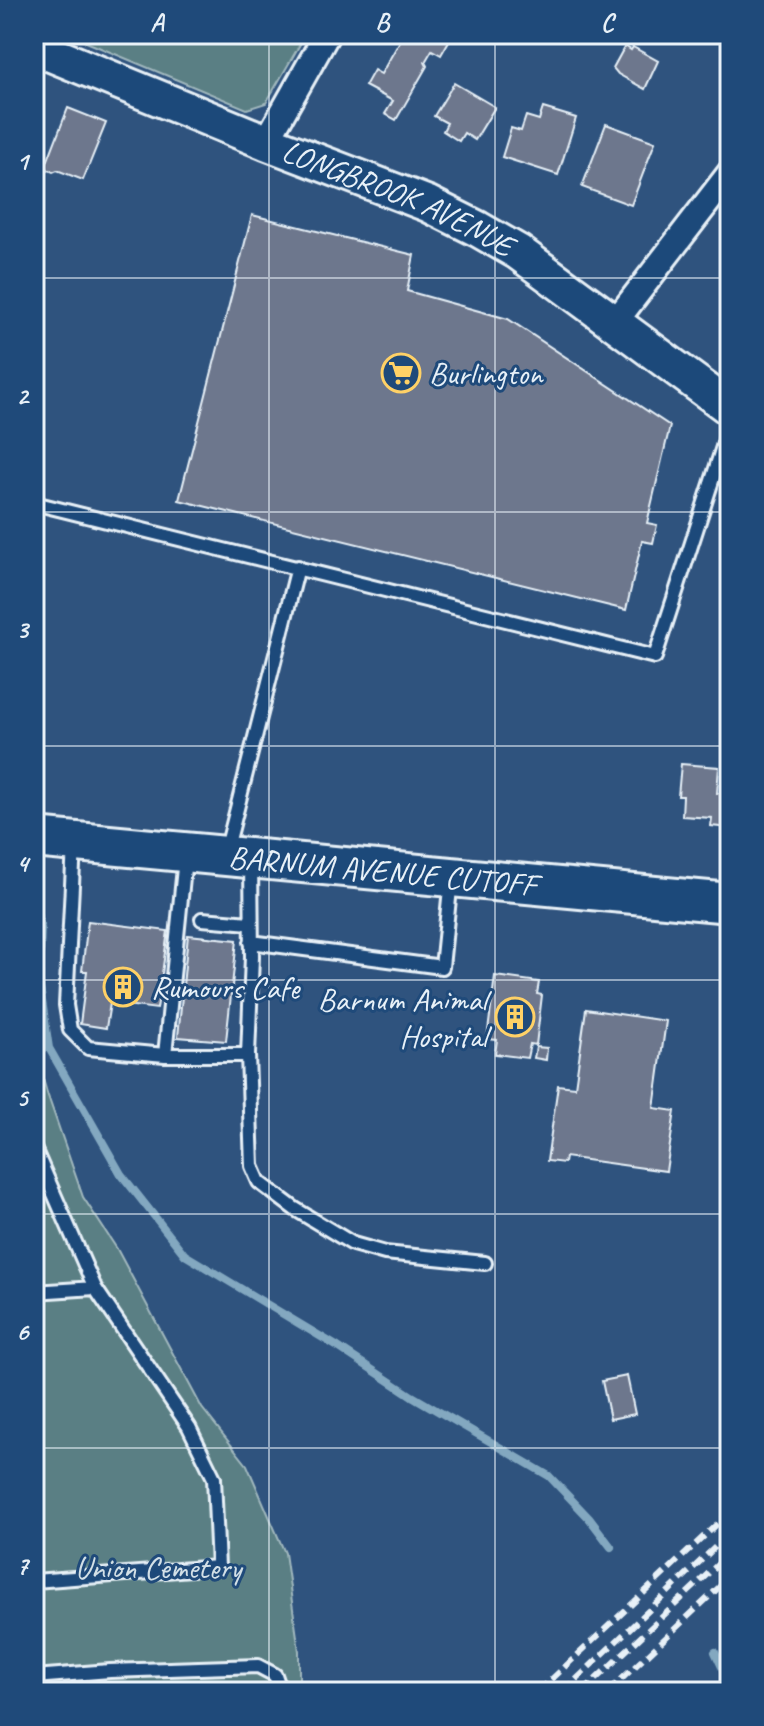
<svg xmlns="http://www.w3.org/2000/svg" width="764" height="1726" viewBox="0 0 764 1726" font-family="Caveat,sans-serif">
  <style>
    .green { fill: #5a7f84; stroke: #a1b8be; stroke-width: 2 }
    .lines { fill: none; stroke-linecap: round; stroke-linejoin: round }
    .stream { stroke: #83a8c0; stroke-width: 8 }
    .building { fill: #6d778d; stroke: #e8f1f8; stroke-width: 2 }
    .lane-casing { stroke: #e8f1f8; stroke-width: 18 }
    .street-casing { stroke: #e8f1f8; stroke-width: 30 }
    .secondary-casing { stroke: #e8f1f8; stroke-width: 40 }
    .primary-casing { stroke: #e8f1f8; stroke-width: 44 }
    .lane { stroke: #1f4a7a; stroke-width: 12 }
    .street { stroke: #1f4a7a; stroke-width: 24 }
    .secondary { stroke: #1f4a7a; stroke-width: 34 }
    .primary { stroke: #1f4a7a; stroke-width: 38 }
    .rail { stroke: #e8f1f8; stroke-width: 6; stroke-dasharray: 12 6; stroke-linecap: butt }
    .grid { fill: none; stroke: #e8f1f8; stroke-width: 2; stroke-opacity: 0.55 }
    .labels { text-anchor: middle; stroke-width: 6; stroke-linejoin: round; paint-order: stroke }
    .street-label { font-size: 32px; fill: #e8f1f8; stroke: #1f4a7a }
    .poi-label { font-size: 32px; fill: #e8f1f8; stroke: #1f4a7a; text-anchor: start }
    .park-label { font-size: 32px; fill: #d3e0e7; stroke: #1f4a7a }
    .neatline { fill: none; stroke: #e8f1f8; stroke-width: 3 }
    .grid-label { font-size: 26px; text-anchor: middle; font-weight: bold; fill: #e8f1f8 }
  </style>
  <rect width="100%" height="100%" fill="#2f537e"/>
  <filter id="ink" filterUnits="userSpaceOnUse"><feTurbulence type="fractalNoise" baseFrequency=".0125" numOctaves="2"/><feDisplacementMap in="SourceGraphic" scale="16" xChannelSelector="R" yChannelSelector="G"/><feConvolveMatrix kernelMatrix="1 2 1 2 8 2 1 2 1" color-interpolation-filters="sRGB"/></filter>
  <g filter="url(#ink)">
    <path class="green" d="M67 34H306L266 103 247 109Z
      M34 1047 47 1093 83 1197 117 1249 202 1408 247 1465 285 1553 299 1651V1692H34Z"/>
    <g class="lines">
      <path class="stream" d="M34 902 41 928 39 980 49 1048 121 1174 185 1255 338 1347 412 1396 549 1476 589 1518 611 1547
        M715 1652 730 1684"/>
    </g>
    <path class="building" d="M404 34 413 37 415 34H453L441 55 432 50 425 62 427 66 396 120 385 114 393 101 365 86 374 70 381 74Z
      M625 46 631 50 633 47 658 61 645 89 618 74 613 68Z
      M454 83 495 107 475 140 464 133 459 141 443 131 447 123 434 116Z
      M68 108 106 123 83 180 57 170 53 172 47 169 46 165Z
      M543 108 576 118 558 175 502 157 511 128 521 131 526 116 539 120Z
      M606 124 655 142 631 205 582 187Z
      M252 215 414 255 407 291 508 319 670 426 647 523 657 525 653 543 642 541 626 610 179 500Z
      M681 764 719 767 717 793 730 794V828L711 826 712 818 682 816 683 796H678Z
      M88 921 168 931 157 1009 110 1003 106 1028 80 1024 87 971H82Z
      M188 935 237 940 226 1041 178 1037Z
      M495 976 539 982 537 994 542 995 536 1045 530 1044 527 1058 495 1054 497 1040 487 1039Z
      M586 1009 666 1021 654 1108 675 1111 666 1171 565 1157 564 1163 547 1161 558 1085 575 1087Z
      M536 1047 547 1048 546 1060 534 1058Z
      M627 1376 635 1414 610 1419 602 1381Z"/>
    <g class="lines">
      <defs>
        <path id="lane" d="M34 503 655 657 730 425
          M74 845 66 1005 70 1030 88 1048 165 1055 185 858
          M226 852 298 567
          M202 919 250 923
          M251 942 442 967 451 879
          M165 1055H248L252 957 251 861
          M248 1055 252 1166 259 1182 295 1209 353 1244 385 1253 485 1263
          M34 1148 95 1288
          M34 1292 95 1288 189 1427 214 1478 218 1567 34 1581
          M34 1677 110 1671 258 1666 275 1675 281 1692"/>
        <path id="street" d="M266 142 327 34
          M615 322 730 173"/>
        <g id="secondary">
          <path id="s1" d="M34 47 266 142 428 204 478 229 518 252 730 408"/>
        </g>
        <g id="primary">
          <path id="s2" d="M34 838 730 903"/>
        </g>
      </defs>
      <use href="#lane" class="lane-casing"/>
      <use href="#street" class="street-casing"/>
      <use href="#secondary" class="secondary-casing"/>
      <use href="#primary" class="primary-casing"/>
      <use href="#lane" class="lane"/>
      <use href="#street" class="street"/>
      <use href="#secondary" class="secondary"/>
      <use href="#primary" class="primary"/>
      <path class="rail" d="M538 1692 730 1512
        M563 1692 730 1533
        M582 1692 730 1553
        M608 1692 730 1577"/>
    </g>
  </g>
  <path class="grid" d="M269 34V1692M495 34V1692M34 278H730M34 512H730M34 746H730M34 980H730M34 1214H730M34 1448H730"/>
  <defs>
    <symbol id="supermarket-ring" viewBox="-11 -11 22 22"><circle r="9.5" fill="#1f4a7a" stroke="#ffd166" stroke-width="1.5"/><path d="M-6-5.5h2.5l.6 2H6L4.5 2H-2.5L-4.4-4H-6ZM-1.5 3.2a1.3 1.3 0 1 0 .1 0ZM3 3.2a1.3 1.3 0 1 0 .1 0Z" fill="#ffd166"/></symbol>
    <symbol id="building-ring" viewBox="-11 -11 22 22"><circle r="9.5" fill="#1f4a7a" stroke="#ffd166" stroke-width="1.5"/><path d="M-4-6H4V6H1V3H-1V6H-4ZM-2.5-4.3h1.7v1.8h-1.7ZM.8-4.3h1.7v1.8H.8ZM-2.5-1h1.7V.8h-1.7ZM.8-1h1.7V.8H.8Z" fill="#ffd166"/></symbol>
  </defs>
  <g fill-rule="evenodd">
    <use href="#supermarket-ring" x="379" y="351" width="44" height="44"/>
    <use href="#building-ring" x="101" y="965" width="44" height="44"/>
    <use href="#building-ring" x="493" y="995" width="44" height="44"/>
  </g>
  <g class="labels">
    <g class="street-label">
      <text dy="11" stroke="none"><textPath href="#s1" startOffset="394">LONGBROOK AVENUE</textPath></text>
      <text dy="11" stroke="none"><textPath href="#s2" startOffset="350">BARNUM AVENUE CUTOFF</textPath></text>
    </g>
    <g class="poi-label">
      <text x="429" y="384">Burlington</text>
      <text x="151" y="998">Rumours Cafe</text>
      <text x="487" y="1010" text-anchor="end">Barnum Animal<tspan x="487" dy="37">Hospital</tspan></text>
    </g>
    <g class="park-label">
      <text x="158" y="1578">Union Cemetery</text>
    </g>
  </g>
  <rect width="764" height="1726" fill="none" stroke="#1f4a7a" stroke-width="88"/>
  <rect x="44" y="44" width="676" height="1638" class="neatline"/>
  <g class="grid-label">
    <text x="157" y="31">A</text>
    <text x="382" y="31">B</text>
    <text x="607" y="31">C</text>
    <text x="22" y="170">1</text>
    <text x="22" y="404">2</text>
    <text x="22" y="638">3</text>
    <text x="22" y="872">4</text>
    <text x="22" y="1106">5</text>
    <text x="22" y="1340">6</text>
    <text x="22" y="1574">7</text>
  </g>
</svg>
